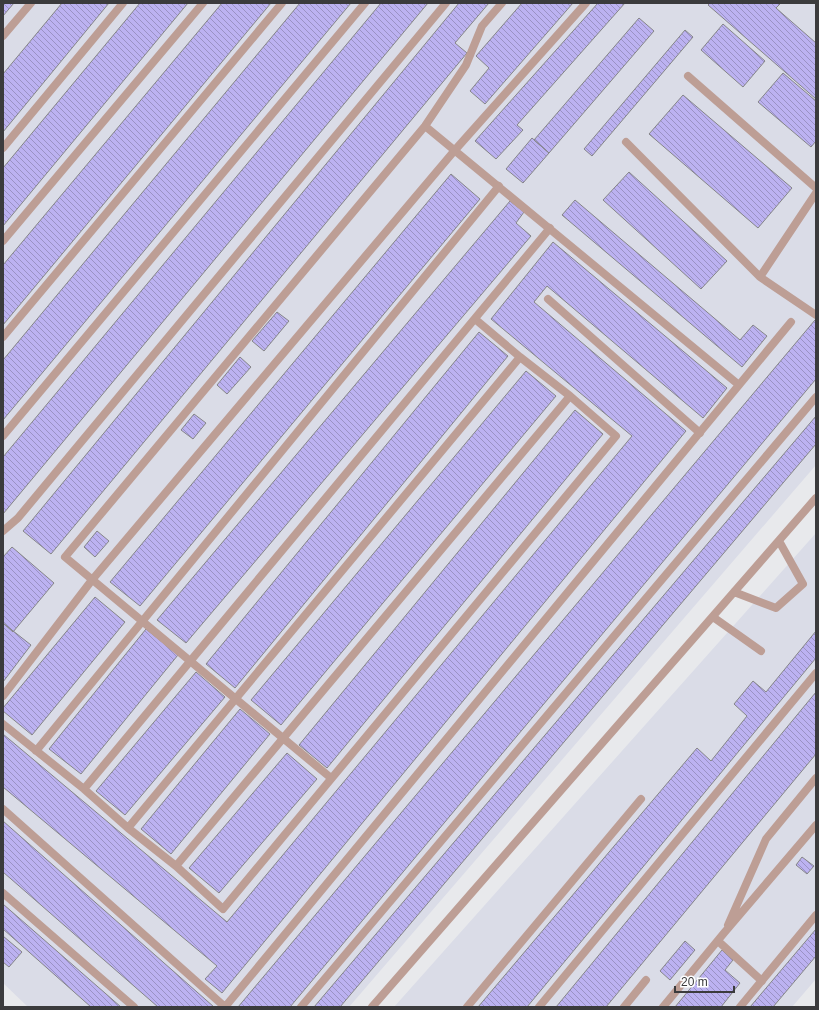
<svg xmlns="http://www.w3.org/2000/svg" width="819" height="1010" viewBox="0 0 819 1010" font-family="Helvetica,sans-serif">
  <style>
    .built { fill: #dadce7 }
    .building { fill: url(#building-back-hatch); stroke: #858588 }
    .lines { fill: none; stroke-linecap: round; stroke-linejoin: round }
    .service { stroke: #bd9e95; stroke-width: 8 }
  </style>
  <defs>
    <pattern id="building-back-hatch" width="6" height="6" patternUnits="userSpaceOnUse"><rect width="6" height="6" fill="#bcb2f1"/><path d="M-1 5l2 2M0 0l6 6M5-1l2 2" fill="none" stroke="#9a92c4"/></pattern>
  </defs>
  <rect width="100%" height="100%" fill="#e8e9ec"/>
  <path class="built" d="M3 3H816V465L349 1007H28L3 983Z
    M816 533V979L792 1007H394Z"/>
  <path class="building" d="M3 3H14L3 16Z
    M62 3H109L3 132V74Z
    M140 3H188L3 226V168Z
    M222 3H271L3 325V265Z
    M300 3H351L3 420V360Z
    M381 3H428L3 514V457Z
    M459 3H489L455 43 467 53 51 554 23 531Z
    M522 3H573L485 104 470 91 489 68 476 56Z
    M598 3H625L517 125 523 130 496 159 475 141Z
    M710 3H781L776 8 816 43V99L708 5Z
    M639 18 654 31 549 153 534 140Z
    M723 24 765 61 743 87 701 50Z
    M685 30 693 37 592 156 584 149Z
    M783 73 816 101V141L811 147 758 102Z
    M683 95 792 188 758 228 649 134Z
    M532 138 549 153 523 183 506 169Z
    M629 172 727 261 701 289 603 200Z
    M451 174 480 199 140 606 110 582Z
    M575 200 740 340 753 325 767 336 742 367 562 215Z
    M510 201 524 212 516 223 531 236 186 643 157 620Z
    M553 242 727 388 703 418 547 286 534 302 686 431 222 993 205 979 217 966 3 787V734L227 922 632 436 491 319Z
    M277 312 289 321 264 351 252 341Z
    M815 320H816V379L290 1007H238Z
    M479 332 508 356 235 688 206 664Z
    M240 357 251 367 227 394 217 385Z
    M526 371 556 396 281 725 251 700Z
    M575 410 603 434 327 768 299 745Z
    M194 414 206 423 193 439 181 430Z
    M816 416V444L340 1007H314Z
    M97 531 109 541 95 557 84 547Z
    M12 547 54 583 13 632 3 623V557Z
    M95 597 125 622 32 735 3 711V708Z
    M3 623 31 645 3 682Z
    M146 629 178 655 81 774 49 749Z
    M816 631V658L527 1007H478L697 748 711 761 747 716 734 704 753 681 766 692Z
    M196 672 225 697 125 815 96 791Z
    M816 692V754L606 1007H556Z
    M240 709 270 734 171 854 141 829Z
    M287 753 317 779 219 893 189 868Z
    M3 821 214 1007H158L3 872Z
    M802 857 814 866 807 874 796 865Z
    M3 904 121 1007H91L3 929Z
    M816 929V956L773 1007H750Z
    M3 936 22 952 9 967 3 962Z
    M685 941 695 950 670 980 660 971Z
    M722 950 733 960 725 970 740 983 721 1007H675Z"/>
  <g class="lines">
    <path class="service" d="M3 36 31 3
      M688 76 816 188
      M425 126 739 385
      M626 142 760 277 816 315
      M3 148 123 3
      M3 241 203 3
      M760 277 816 193
      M548 299 700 433
      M3 337 282 3
      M3 436 365 3
      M3 531 18 518 446 3
      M734 592 776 608 803 584 779 541
      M713 617 761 651
      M3 696 92 580 455 150 586 3
      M3 724 84 789 128 828 176 866 223 909 616 436 570 396 520 357 475 319
      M36 751 499 186
      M331 778 65 557 425 126 466 65 482 26 502 3
      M84 789 550 228
      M3 809 225 1007
      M128 828 520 357
      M176 866 570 396
      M3 893 134 1007
      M728 925 766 839 816 778
      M718 941 762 981
      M225 1007 791 322
      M301 1007 816 397
      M372 1007 816 498
      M467 1007 641 799
      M539 1007 816 673
      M624 1007 646 980
      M663 1007 724 933 816 825
      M740 1007 816 915"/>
  </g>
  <rect width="819" height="1010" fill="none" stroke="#3b3b3d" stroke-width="8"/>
  <path d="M675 986v6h59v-6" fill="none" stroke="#3b3b3d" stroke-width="2"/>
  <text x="681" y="986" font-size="12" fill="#3b3b3d" stroke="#ffffff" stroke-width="3" paint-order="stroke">20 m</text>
</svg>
